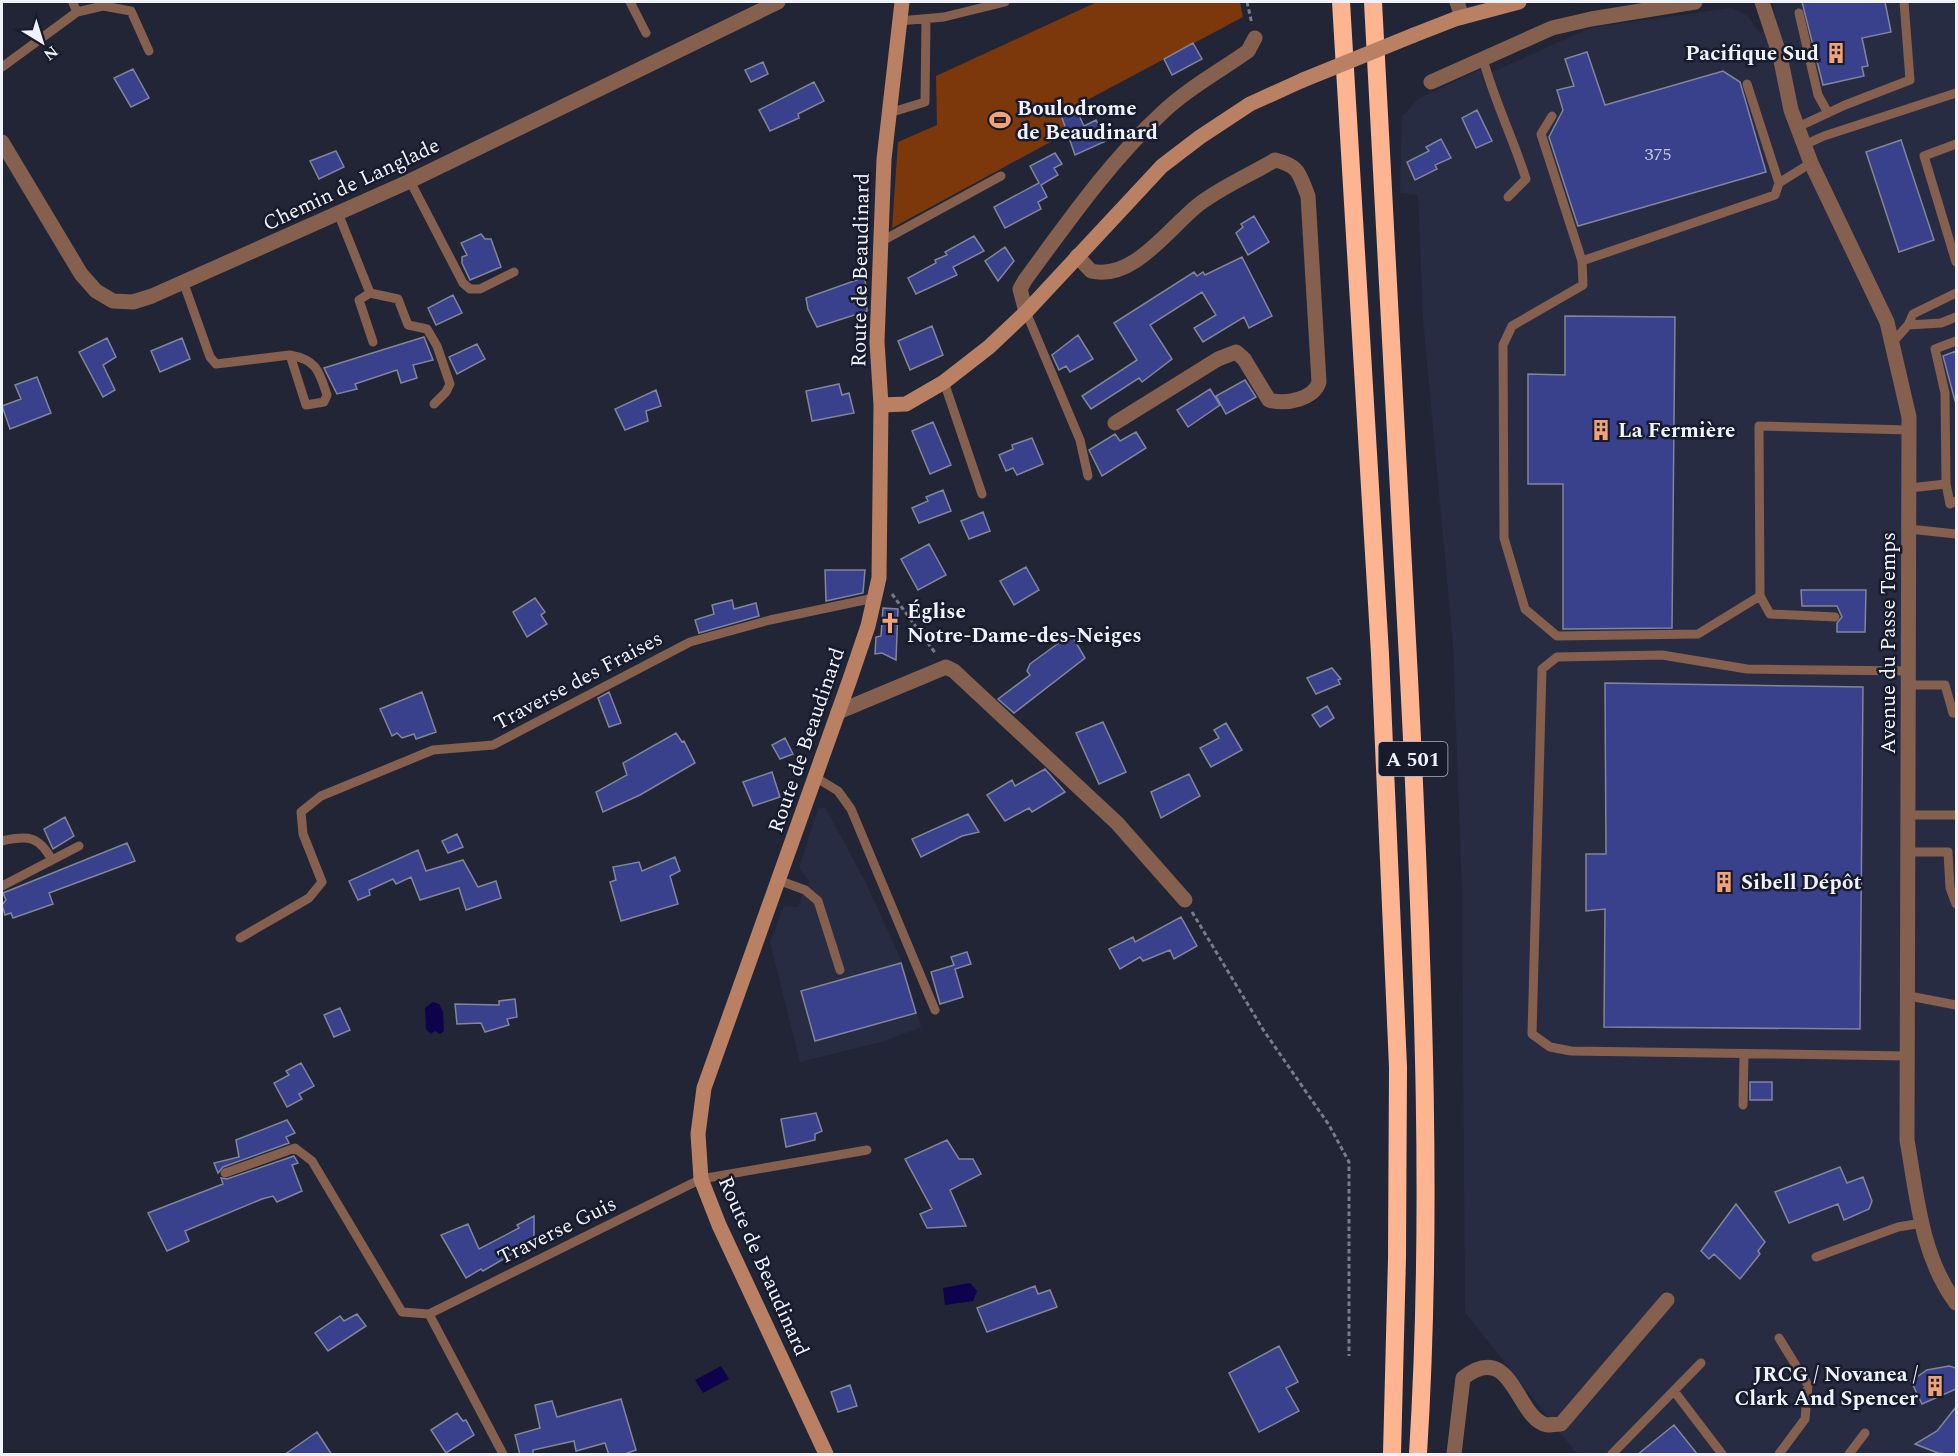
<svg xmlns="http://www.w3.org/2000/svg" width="1958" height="1456" viewBox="0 0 1958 1456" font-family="Spectral,serif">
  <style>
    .built { fill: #282c43 }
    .green { fill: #7c370b }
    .water { fill: #0f024d }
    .building { fill: #3a418c; stroke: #80859a; stroke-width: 1.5 }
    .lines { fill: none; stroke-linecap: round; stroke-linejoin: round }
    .path { stroke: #787b8a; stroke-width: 3; stroke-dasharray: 4.5 3; stroke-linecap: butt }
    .lane { stroke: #85604e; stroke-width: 9 }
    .street { stroke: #85604e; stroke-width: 15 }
    .secondary { stroke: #ba8063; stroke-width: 15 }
    .highway { stroke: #fdb490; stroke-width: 18 }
    .secondary-bridge { stroke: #ba8063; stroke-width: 15 }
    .labels { text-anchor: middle; stroke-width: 5; stroke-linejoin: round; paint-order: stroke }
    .number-label { font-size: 18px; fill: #c2c6e2 }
    .shield { fill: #181b2c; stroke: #afb2bf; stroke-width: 1.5 }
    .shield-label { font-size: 20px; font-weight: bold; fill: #f0f2fe }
    .poi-label { font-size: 21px; font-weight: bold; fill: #f0f2fe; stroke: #181b2c; text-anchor: start }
    .street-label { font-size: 21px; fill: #f0f2fe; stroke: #181b2c }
  </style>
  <rect width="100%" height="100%" fill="#222536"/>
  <path class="built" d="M1773 2H1956V1454H1577L1465 1312 1462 891 1453 644 1423 319 1418 195 1400 193 1402 117 1418 99 1483 68 1486 75 1590 28 1731 8 1748 16 1759 33 1777 27Z
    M825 807 866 883 903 964 921 1027 885 1041 800 1062 770 942 784 906 798 907 805 890 809 881 799 868 818 809Z"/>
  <path class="green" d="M1097 2H1240L1243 17 1061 114 1067 133 892 228 898 142 937 125 936 76Z"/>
  <path class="water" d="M433 1002 439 1004 443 1012 444 1031 440 1034 435 1031 431 1034 426 1029 425 1008Z
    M970 1283 977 1291 973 1301 945 1305 943 1288Z
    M721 1366 729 1379 703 1393 695 1380Z"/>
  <path class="building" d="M1802 2H1885L1891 32 1862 38 1868 66 1862 67 1864 76 1823 85Z
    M1193 43 1202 59 1172 75 1164 59Z
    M1587 52 1605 105 1723 71 1740 82 1766 172 1578 226 1549 137 1563 110 1557 90 1574 86 1565 59Z
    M763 62 768 74 751 82 745 70Z
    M133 69 149 98 131 107 114 78Z
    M814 82 824 101 798 114 799 118 770 131 759 110Z
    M1075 107 1084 126 1096 120 1106 141 1075 155 1061 115Z
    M1477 110 1492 141 1476 148 1462 118Z
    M1441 139 1451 158 1435 165 1437 169 1415 180 1407 162 1429 151 1426 147Z
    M1901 140 1934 240 1899 252 1866 152Z
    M336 151 344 167 319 179 310 161Z
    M1055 153 1062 164 1054 168 1058 175 1041 185 1047 197 1038 202 1041 209 1005 228 994 207 1039 183 1030 166Z
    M1254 216 1269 242 1248 255 1236 233 1243 227 1241 224Z
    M481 234 485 239H491L501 267 470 280 462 263V257L467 255 461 243Z
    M974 236 984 251 953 267 957 275 916 294 908 278 936 263 935 260 947 255 945 252Z
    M1005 247 1014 261 998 281 985 261Z
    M1242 257 1272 316 1249 328 1244 317 1203 342 1194 328 1216 315 1202 292 1150 325 1172 359 1142 382 1139 378 1091 409 1082 396 1137 360 1114 323 1194 272 1197 276 1203 272 1205 275Z
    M865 277 867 311 817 327 808 309 806 298Z
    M453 295 462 313 436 325 428 308Z
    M1565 316 1675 317 1672 628 1563 629V484H1528V374L1565 375Z
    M932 326 943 355 910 370 898 341Z
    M1078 335 1093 359 1070 372 1066 366 1059 370 1052 355Z
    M424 337 433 360 413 365 417 378 401 383 397 370 355 384 357 389 337 394 324 368Z
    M107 338 116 357 103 365 115 390 103 397 79 352Z
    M182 338 190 359 160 372 151 351Z
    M477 344 485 359 457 374 449 357Z
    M1956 351V401H1955L1943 356Z
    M37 377 51 413 10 429 2 406 21 399 15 385Z
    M1245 380 1256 397 1226 414 1216 396Z
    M839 384 842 395 849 393 854 413 812 421 806 391Z
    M1210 389 1220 405 1188 427 1177 410Z
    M656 390 661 406 646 411 648 421 625 430 615 409Z
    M933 422 951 465 930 474 912 431Z
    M1136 432 1146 448 1102 476 1089 450 1115 434 1120 441Z
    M1032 438 1043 464 1017 475 1013 468 1006 471 999 455 1013 449 1012 445Z
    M943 490 951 511 919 523 912 508 928 501 926 497Z
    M983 512 990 531 969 539 961 521Z
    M929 544 946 575 918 590 901 559Z
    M1026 567 1039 590 1014 605 1000 581Z
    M825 570H865L863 593 826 601Z
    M1801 590H1866L1865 632H1837V623L1842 617 1837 606H1802Z
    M535 598 545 612 541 615 547 624 527 637 513 612Z
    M732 600 734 609 756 603 759 616 699 633 695 620 714 614 712 605Z
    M883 608 898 609 896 660 882 653 875 654 876 637 881 636Z
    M1071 634 1085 658 1014 713 998 699 1030 675 1027 671 1030 664Z
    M1332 668 1341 679 1338 680 1340 684 1316 694 1307 678Z
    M1605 683 1863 687 1860 1029 1604 1027 1605 909 1586 911V854H1606Z
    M422 692 436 732 416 739 414 734 402 738 397 733 392 736 380 709Z
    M609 692 621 723 609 727 598 698Z
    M1327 706 1334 718 1320 727 1312 715Z
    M1103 722 1126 772 1099 784 1076 733Z
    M1226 723 1242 750 1211 767 1200 748 1219 738 1214 730Z
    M676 733 682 742 684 741 695 763 640 795 603 812 596 792 627 775 623 763Z
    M785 738 793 754 780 759 772 745Z
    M1045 769 1065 792 1032 812 1029 808 1005 821 987 795 1012 780 1015 786Z
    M772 772 780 797 753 806 743 782Z
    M1189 774 1200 796 1161 818 1151 792Z
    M968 814 979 832 962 836 921 857 912 839Z
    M65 817 74 836 53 849 44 829Z
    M457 834 463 847 448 853 442 841Z
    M127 843 135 861 49 893 53 904 13 918 11 913 5 915 2 905 6 900 3 893Z
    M418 850 426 871 463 860 478 887 496 881 501 898 466 910 459 888 420 900 411 877 396 884 393 879 369 890 370 895 358 900 349 881Z
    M675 857 680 871 670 876 678 904 621 921 610 882 616 880 613 867 639 862 642 871Z
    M1181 917 1197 946 1174 959 1170 950 1143 961 1140 957 1120 969 1109 949 1133 937 1135 942Z
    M967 952 971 964 955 969 963 997 940 1004 931 972 954 965 951 957Z
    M901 963 916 1013 815 1041 801 991Z
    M515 999 517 1017 507 1019 509 1025 485 1032 481 1023 457 1024 455 1004 499 1005V1001Z
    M340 1008 350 1030 334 1037 324 1015Z
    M301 1063 314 1086 299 1094 302 1099 287 1107 274 1083 289 1075 286 1071Z
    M1750 1082H1772V1100H1750Z
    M816 1113 822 1131 815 1134V1140L786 1147 781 1119Z
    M287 1120 295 1133 286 1137 289 1143 223 1167 218 1173 214 1163 239 1157 236 1140Z
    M947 1140 959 1159H973L981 1174 950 1190 966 1226 927 1228 920 1214 932 1209 905 1159Z
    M294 1156 298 1163 292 1165 302 1191 277 1202 273 1196 262 1199 185 1231 189 1241 167 1251 148 1213 223 1184 221 1178 227 1179Z
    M1840 1167 1847 1183 1863 1177 1872 1201 1869 1209 1844 1220 1838 1204 1789 1223 1775 1192Z
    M1736 1204 1765 1242 1758 1251 1760 1254 1740 1279 1714 1254 1709 1259 1701 1251Z
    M534 1216V1241L483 1271 481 1269 466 1278 441 1235 468 1224 479 1249 519 1228 517 1225Z
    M1035 1286 1038 1294 1050 1290 1057 1307 987 1332 977 1308Z
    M357 1314 366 1326 328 1351 315 1333 340 1316 344 1321Z
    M1279 1346 1298 1382 1286 1388 1299 1411 1259 1432 1229 1373Z
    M1949 1366 1956 1368V1389L1922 1404 1911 1381 1927 1370Z
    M850 1385 857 1406 838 1412 831 1392Z
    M621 1399 636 1450 622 1455H609L605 1443 576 1451 574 1441 533 1450V1455H520L515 1435 540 1428 535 1405 552 1401 557 1417Z
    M1956 1407V1455L1938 1453 1915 1444 1937 1431Z
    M457 1413 463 1421 466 1420 474 1435 446 1453 431 1430Z
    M1674 1425 1698 1455H1637Z
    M317 1432 332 1455H284Z"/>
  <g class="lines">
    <path class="path" d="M1247 2 1252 24
      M892 594 936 654
      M1192 912 1264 1031 1329 1125 1349 1162V1356"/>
    <path class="lane" d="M630 2 646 33
      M73 3 77 12 103 6 131 11 149 51
      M1799 13 1818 95 1828 113
      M899 21 944 17 1005 2
      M1483 59C1494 100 1513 138 1526 179L1508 197
      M2 67 77 12
      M1747 84 1779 183 1811 163
      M889 113 925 102 926 19
      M1552 116 1541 134 1582 261
      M1798 127 1845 105 1910 80 1904 2
      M1956 144 1924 156 1956 262
      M1804 145 1824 136 1956 93
      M410 181 463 283 470 289H480L514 272
      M1779 183 1775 195 1582 261 1583 285 1512 326 1503 345 1504 538 1525 609 1557 636 1698 634 1760 596 1759 426 1909 430
      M338 213 370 293 398 299 408 325 427 329 437 346 450 384 446 392 434 404
      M882 241 1001 176
      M184 284 210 357 216 364 290 355 306 405 324 402 327 395C319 371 317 360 290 355
      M370 293 359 300 373 342
      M1026 312 1080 440 1088 476
      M1908 325 1913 314 1956 293
      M1893 342 1908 325 1941 323 1956 317
      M944 382 982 494
      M1946 484 1950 504 1956 501
      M1909 488 1946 484 1945 393 1935 349 1956 341
      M1909 529 1956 534
      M1760 596 1770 614 1835 617
      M1909 685H1945L1953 713H1956
      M815 777 838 791 851 809 935 1010
      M1909 815H1956
      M2 841C28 835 39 836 52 860
      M1909 852H1948L1950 888 1956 904
      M778 880 805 890 818 901 840 970
      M2 886 79 846
      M240 938 309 898 322 882 303 834 301 812 321 796 433 750 493 745 690 642 770 620 874 598
      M1909 996 1956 1005
      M1908 1056 1571 1051 1550 1047 1532 1034 1542 669 1557 657 1662 655 1747 669 1909 671
      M1743 1105 1744 1054
      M225 1173 295 1148 312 1161 402 1312 429 1314 701 1179 867 1150
      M1816 1257 1898 1227 1922 1223
      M429 1314 503 1454
      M1779 1338 1808 1385 1805 1419 1779 1454
      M1674 1391 1722 1454
      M1612 1454 1701 1363
      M1849 1454 1865 1433"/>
    <path class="street" d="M1457 2 1462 17
      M1762 2 1780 56 1791 110 1811 163 1887 322 1909 417 1907 1140C1917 1196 1921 1256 1956 1303
      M1431 82 1552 28 1591 19 1695 2
      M2 142 81 274 96 291 113 301 133 302 152 296 410 181 778 2
      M1077 256 1091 271C1133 281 1168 229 1198 205 1221 187 1250 175 1275 160 1300 166 1299 174 1308 196L1319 382C1314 399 1286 405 1269 400L1244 359 1236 352 1218 359 1115 423
      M1026 312 1020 289 1025 280C1067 223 1110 161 1162 113 1187 89 1220 71 1248 51L1255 38
      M838 712 946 667 954 671 1117 823 1185 900
      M1454 1454 1463 1378C1513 1339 1516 1419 1547 1425 1551 1425 1557 1424 1561 1424L1667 1300"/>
    <path class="secondary" d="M1414 35 1455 19 1519 2
      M881 405 906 404 944 382 989 347 1026 312 1162 166 1200 137 1250 104 1303 80
      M826 1454 719 1225 701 1179 698 1134 704 1088 850 679 868 626 879 578 881 405 877 342 884 159 902 2"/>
    <path class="highway" d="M1341 2 1380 654 1398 1067 1397 1258 1392 1454
      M1373 2C1386 247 1400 493 1412 739 1423 977 1433 1216 1418 1454"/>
    <path class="secondary-bridge" d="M1303 80 1414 35"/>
  </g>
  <defs>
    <symbol id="building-bare" viewBox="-9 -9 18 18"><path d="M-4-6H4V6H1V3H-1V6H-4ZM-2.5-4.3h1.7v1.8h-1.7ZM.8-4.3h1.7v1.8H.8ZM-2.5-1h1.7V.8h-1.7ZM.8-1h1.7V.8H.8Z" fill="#f0a27a" stroke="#181b2c" stroke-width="2.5" paint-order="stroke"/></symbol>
    <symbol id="stadium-bare" viewBox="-9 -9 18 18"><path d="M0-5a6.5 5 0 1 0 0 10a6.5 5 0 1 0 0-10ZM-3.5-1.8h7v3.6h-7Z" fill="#f0a27a" stroke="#181b2c" stroke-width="2.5" paint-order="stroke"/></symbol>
    <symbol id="church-bare" viewBox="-9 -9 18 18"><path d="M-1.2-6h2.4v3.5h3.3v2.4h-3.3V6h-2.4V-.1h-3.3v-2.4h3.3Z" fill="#f0a27a" stroke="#181b2c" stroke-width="2.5" paint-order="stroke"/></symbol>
  </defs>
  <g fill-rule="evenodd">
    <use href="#building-bare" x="1821" y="38" width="30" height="30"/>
    <use href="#stadium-bare" x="985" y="105" width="30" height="30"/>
    <use href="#building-bare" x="1586" y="415" width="30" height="30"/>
    <use href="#church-bare" x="875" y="608" width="30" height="30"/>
    <use href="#building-bare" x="1709" y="867" width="30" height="30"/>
    <use href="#building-bare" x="1920" y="1371" width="30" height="30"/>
  </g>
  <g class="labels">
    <g class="number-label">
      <text x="1658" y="160">375</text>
    </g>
    <rect class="shield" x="1378.5" y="742" width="69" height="34" rx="4.5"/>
    <g class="shield-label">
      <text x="1413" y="766">A 501</text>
    </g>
    <g class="poi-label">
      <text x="1819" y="60" text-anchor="end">Pacifique Sud</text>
      <text x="1017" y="115">Boulodrome<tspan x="1017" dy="24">de Beaudinard</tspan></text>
      <text x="1618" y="437">La Fermière</text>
      <text x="907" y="618">Église<tspan x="907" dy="24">Notre-Dame-des-Neiges</tspan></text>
      <text x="1741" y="889">Sibell Dépôt</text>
      <text x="1918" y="1381" text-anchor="end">JRCG / Novanea /<tspan x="1918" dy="24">Clark And Spencer</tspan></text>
    </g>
    <g class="street-label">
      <text transform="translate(351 184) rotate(-25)" y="7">Chemin de Langlade</text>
      <text transform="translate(860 270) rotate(-89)" y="7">Route de Beaudinard</text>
      <text transform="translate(1888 643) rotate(-90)" y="7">Avenue du Passe Temps</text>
      <text transform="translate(578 680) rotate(-28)" y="7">Traverse des Fraises</text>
      <text transform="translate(806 740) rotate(-71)" y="7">Route de Beaudinard</text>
      <text transform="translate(557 1230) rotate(-26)" y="7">Traverse Guis</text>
      <text transform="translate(764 1266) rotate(66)" y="7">Route de Beaudinard</text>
    </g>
  </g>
  <rect width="1958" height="1456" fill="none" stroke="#f0f2fe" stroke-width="6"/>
  <g transform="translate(42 42) rotate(142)" stroke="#181b2c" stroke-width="4.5" paint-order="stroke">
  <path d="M0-4.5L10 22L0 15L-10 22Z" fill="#f0f2fe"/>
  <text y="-9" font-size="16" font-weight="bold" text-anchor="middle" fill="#f0f2fe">N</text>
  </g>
</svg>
